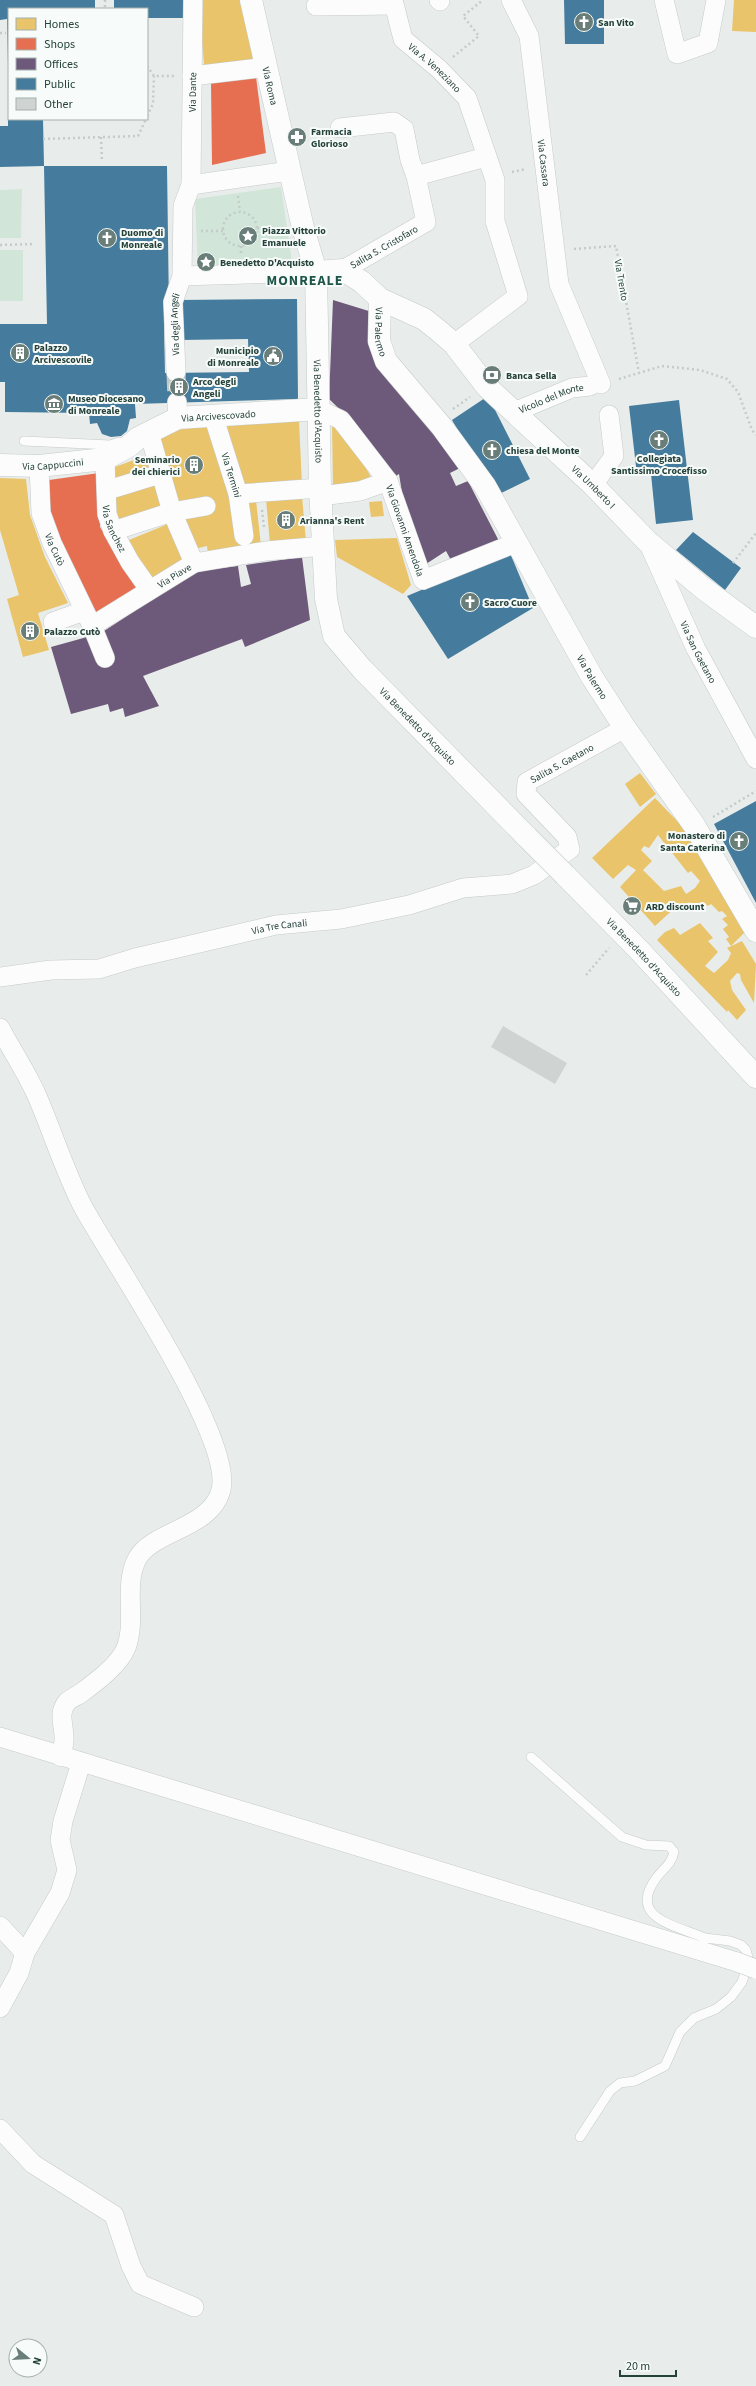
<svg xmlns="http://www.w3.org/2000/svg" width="756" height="2386" viewBox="0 0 756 2386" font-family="'Source Sans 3',sans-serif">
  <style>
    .green { fill: #d1e6d8 }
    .homes { fill: #e9c46a; fill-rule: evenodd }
    .shops { fill: #e76f51 }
    .offices { fill: #6d597a }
    .public { fill: #457b9d }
    .building { fill: #cfd4d2 }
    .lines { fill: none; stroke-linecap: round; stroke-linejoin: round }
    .street-tunnel { stroke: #c1cbc8; stroke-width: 19; stroke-dasharray: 19 10; stroke-linecap: butt }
    .lane-casing { stroke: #c5cac8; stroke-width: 10 }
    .street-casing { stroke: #c5cac8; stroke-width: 20 }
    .secondary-casing { stroke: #c3cbc8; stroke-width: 23 }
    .path { stroke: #c3ccca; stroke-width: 2.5; stroke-dasharray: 2 3; stroke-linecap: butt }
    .lane { stroke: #fcfcfc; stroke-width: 9 }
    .street { stroke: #fcfcfc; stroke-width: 19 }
    .secondary { stroke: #fcfcfc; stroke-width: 22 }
    .street-bridge-casing { stroke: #c5cac8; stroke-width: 20; stroke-linecap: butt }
    .secondary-bridge-casing { stroke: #c3cbc8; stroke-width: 23; stroke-linecap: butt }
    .street-bridge { stroke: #fcfcfc; stroke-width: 19 }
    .secondary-bridge { stroke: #fcfcfc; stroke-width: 22 }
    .labels { text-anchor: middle; stroke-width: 4; stroke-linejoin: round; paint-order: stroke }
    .poi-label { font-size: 10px; font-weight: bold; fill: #24423a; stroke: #f7fbf9; text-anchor: start }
    .street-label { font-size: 10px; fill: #24423a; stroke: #f7fbf9 }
    .district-label { font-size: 14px; font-weight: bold; letter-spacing: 1px; fill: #1f5548; stroke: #f7fbf9 }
  </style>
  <rect width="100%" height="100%" fill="#e8edeb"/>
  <path class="green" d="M281 187 293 268 198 271 195 199Z
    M22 189 21 238H0V190Z
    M0 250H23V301H0Z"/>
  <path class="homes" d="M199 0H245L255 62 216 69 204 65Z
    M734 0H756V32L732 31Z
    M299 421 302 485 246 488 223 426Z
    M211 423 245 500H256L261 546 208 554 207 546 194 549 178 508 158 434Z
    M332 425H342L372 479 333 486Z
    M145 456 151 472 112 484V468Z
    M0 478 26 479 30 515 45 557 68 603 38 613 49 650 23 657 7 599 19 595 0 530Z
    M155 485 164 509 117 525 113 496Z
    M302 496 306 541 270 544 266 499Z
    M382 501 384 516 371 517 369 502Z
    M168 524 184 560 151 582 124 542Z
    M397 538 411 585 403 594 337 557 335 540Z
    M640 773 656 794 640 807 625 784Z
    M655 798 681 825 707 862 746 931 731 946 726 939 729 937 723 929 728 925 722 919 727 916 722 911 719 912 711 904 708 906 704 903 692 912 689 908 690 902 679 908 678 905 655 926 620 887 636 870 628 865 613 879 592 858ZM658 835 688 873 691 871 700 881 695 888 686 894 681 886 664 891 643 870 652 861 641 850 644 846 649 848Z
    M700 923 713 938 708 941 718 952 705 966 714 973 728 960 731 953 727 948 742 941 756 964 754 1003 741 980 740 974 737 973 730 981 732 990 746 1010 737 1020 728 1010 727 1012 657 940 665 932 674 928 680 935Z"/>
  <path class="shops" d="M256 77 266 153 212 165 211 83Z
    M99 473 100 527 139 590 95 616 49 518V480Z"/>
  <path class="offices" d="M333 300 372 312 373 351 460 468 450 473 456 486 468 481 500 543 453 564 446 551 426 564 405 511 399 474 394 477 356 425 329 399Z
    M302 557 310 620 245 647 242 639 143 676 159 706 125 717 123 708 110 712 108 704 71 714 51 647 87 637 101 667 113 662 101 633 196 571 238 566 241 587 251 584 246 565Z"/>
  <path class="public" d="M0 0H95V9H9V109L7 19 0 20Z
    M114 0H183V18H147V9H114Z
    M564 0H604V44H565Z
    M8 119H43L44 166 0 167V126H8Z
    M44 166H167L169 310 164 327 165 373 249 372 248 339 180 340 179 300 297 299 298 399 135 404 136 418 130 419 127 431 121 436 111 437 102 434 97 423 90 424 89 413 5 412V382H0V324H47Z
    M488 396 530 479 495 496 452 420Z
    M679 400 693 520 656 524 651 474 637 475 629 406Z
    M693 532 741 568 725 590 676 550Z
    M510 553 533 608 448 659 407 596Z
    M756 801V903L714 824Z"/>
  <path class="building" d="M503 1026 567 1063 555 1084 491 1047Z"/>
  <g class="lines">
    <path class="street-tunnel" d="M176 372 177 402"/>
    <defs>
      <path id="lane" d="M24 441 110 445 119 442
        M531 1757 622 1837 646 1845 669 1846 674 1852C672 1863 664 1868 657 1877 626 1918 675 1925 705 1938
        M580 2137 610 2091 620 2083 635 2081 665 2066 680 2032 694 2018 716 2009 731 1997 742 1982 749 1961 746 1950 741 1945 730 1941 705 1938 701 1951"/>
      <g id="street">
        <path id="s1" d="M393 0 403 39 439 69 467 98 495 180V221L518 296 454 344"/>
        <path d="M439 0 440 1"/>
        <path id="s2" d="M511 0 529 36 559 284 601 384"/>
        <path d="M664 0 677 54 708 43 716 0"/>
        <path d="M316 6 394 5"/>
        <path d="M192 76 267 67"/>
        <path d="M340 128 394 122 404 129 410 160 416 176"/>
        <path d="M191 185 289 171"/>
        <path id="s3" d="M343 270 426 222 416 176 486 157"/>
        <path d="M182 276 316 272"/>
        <path id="s4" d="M176 372 173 302 182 276 183 206 191 185 193 0"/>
        <path d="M177 402 178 418"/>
        <path id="s5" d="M318 409 341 420 388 481 423 580 518 542"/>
        <path id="s6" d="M514 412 572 388 590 386"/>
        <path id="s7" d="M213 415 238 494 244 536"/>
        <path d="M149 432 172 512 194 563"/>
        <path id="s8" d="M105 459 107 514 113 531 130 562 149 589"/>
        <path id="s9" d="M39 466 41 513 52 543 92 626"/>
        <path d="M593 485 614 456 609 415"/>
        <path d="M108 490 160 474"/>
        <path d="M238 494 320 488"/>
        <path d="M321 496 360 491 388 481"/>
        <path d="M113 531 172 512 206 506"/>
        <path id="s10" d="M648 542 696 649 756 759"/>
        <path d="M53 622 84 611"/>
        <path id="s11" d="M105 658 92 626 194 563 266 551 324 546"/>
        <path id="s12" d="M0 977 51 970 99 969 135 958 276 925 341 919 409 905 463 888 512 884 534 875 570 849 567 837 526 794 527 782 625 728"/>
        <path d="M0 1028C12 1051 27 1073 37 1096 53 1133 65 1172 83 1207 112 1260 234 1438 221 1490 211 1529 153 1530 137 1559 123 1586 137 1619 126 1648 119 1665 96 1682 81 1693 77 1696 70 1699 67 1702 57 1714 65 1727 64 1740 64 1745 62 1751 61 1757"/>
        <path d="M0 1737 737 1962"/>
        <path d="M0 1926 25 1953"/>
        <path d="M0 2008 19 1973 25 1953 60 1893 67 1870 60 1840 63 1821 81 1763"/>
        <path d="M0 2129 33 2164 114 2215 131 2266 140 2284 194 2307"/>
      </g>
      <g id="secondary">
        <path id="s13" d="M251 0 303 228 316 272 320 488 326 599 334 636 362 669 527 837"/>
        <path id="s14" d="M316 272 343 270 362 282 380 299 424 319 439 331 454 344 487 387 593 485 648 542 704 589 756 627"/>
        <path id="s15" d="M380 299 379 341 386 361 442 427 485 486 592 677 625 728 694 825 756 931"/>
        <path id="s16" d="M0 465 39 466 105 459 129 446 138 438 178 418 318 409"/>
        <path id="s17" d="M565 875 639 950 756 1077"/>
      </g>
    </defs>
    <use href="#lane" class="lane-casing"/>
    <use href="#street" class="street-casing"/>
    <use href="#secondary" class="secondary-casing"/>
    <path class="path" d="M105 0V9
      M0 33H6
      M453 57 479 36 463 16 483 0
      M147 66 154 76H174
      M147 116 153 104 154 76
      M101 137 102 162
      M43 139 138 136 146 119
      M512 172 526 169
      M238 196 240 212
      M223 229a17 17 0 1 1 34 0a17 17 0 1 1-34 0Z
      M257 228H283
      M201 231H224
      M0 245 35 244
      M241 246V255
      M574 249 616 246 639 373
      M619 379 662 366 700 370 727 379 738 392 752 430 756 435
      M453 409 470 397
      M262 510 264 527
      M733 563 756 533
      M713 817 756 791
      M586 975 609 948"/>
    <use href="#lane" class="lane"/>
    <use href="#street" class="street"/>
    <use href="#secondary" class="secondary"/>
    <defs>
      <path id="street-bridge" d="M737 1962 756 1969"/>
      <path id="secondary-bridge" d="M527 837 565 875"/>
    </defs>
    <use href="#street-bridge" class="street-bridge-casing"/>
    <use href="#secondary-bridge" class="secondary-bridge-casing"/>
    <use href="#street-bridge" class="street-bridge"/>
    <use href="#secondary-bridge" class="secondary-bridge"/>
  </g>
  <defs>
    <symbol id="church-disc" viewBox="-11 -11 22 22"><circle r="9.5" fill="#697e78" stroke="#f7fbf9"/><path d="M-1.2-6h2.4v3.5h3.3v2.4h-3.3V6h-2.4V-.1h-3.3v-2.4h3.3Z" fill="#fff"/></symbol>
    <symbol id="pharmacy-disc" viewBox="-11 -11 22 22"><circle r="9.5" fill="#697e78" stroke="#f7fbf9"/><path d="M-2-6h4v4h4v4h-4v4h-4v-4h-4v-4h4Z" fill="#fff"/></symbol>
    <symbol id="sight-disc" viewBox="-11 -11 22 22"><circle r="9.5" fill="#697e78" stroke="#f7fbf9"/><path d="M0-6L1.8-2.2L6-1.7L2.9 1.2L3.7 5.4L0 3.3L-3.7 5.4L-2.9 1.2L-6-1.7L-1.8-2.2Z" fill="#fff"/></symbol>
    <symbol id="building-disc" viewBox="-11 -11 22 22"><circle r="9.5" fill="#697e78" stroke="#f7fbf9"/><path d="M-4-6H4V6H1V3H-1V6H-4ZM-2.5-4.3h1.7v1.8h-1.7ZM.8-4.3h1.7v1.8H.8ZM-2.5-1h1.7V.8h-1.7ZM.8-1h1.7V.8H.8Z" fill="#fff"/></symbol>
    <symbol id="civic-disc" viewBox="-11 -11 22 22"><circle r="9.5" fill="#697e78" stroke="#f7fbf9"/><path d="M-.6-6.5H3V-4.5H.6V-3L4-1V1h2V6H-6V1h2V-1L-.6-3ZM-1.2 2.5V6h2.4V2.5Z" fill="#fff"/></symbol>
    <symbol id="bank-disc" viewBox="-11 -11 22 22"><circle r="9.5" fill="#697e78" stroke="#f7fbf9"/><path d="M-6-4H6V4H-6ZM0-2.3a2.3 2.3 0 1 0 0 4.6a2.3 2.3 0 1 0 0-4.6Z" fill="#fff"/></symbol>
    <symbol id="museum-disc" viewBox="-11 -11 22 22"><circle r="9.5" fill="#697e78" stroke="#f7fbf9"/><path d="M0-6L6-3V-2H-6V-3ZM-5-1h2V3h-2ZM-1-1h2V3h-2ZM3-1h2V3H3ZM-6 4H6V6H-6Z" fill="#fff"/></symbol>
    <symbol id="supermarket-disc" viewBox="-11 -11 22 22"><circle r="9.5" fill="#697e78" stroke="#f7fbf9"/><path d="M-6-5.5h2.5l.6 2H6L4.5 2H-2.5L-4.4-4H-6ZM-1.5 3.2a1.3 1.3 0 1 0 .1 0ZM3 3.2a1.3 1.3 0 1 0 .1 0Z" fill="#fff"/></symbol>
  </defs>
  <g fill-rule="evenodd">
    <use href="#church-disc" x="573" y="11" width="22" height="22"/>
    <use href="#pharmacy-disc" x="286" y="126" width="22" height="22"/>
    <use href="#sight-disc" x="237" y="225" width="22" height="22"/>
    <use href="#church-disc" x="96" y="227" width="22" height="22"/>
    <use href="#sight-disc" x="195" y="251" width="22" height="22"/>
    <use href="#building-disc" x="9" y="342" width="22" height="22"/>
    <use href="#civic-disc" x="262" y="345" width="22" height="22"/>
    <use href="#bank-disc" x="481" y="364" width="22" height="22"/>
    <use href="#building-disc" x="168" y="376" width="22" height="22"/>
    <use href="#museum-disc" x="43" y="393" width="22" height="22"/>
    <use href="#church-disc" x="648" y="429" width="22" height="22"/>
    <use href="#church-disc" x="481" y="439" width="22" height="22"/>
    <use href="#building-disc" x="183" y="454" width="22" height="22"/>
    <use href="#building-disc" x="275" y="509" width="22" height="22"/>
    <use href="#church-disc" x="459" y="591" width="22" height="22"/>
    <use href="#building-disc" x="19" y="620" width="22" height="22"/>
    <use href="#church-disc" x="728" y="830" width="22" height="22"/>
    <use href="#supermarket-disc" x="621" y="895" width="22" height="22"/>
  </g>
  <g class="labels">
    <g class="poi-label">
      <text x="598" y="26">San Vito</text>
      <text x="311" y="135">Farmacia<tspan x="311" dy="12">Glorioso</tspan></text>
      <text x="262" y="234">Piazza Vittorio<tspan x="262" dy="12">Emanuele</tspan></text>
      <text x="121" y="236">Duomo di<tspan x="121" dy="12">Monreale</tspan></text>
      <text x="220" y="266">Benedetto D'Acquisto</text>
      <text x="34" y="351">Palazzo<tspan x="34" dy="12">Arcivescovile</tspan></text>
      <text x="259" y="354" text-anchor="end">Municipio<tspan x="259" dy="12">di Monreale</tspan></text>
      <text x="506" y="379">Banca Sella</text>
      <text x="193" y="385">Arco degli<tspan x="193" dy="12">Angeli</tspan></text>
      <text x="68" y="402">Museo Diocesano<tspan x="68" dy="12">di Monreale</tspan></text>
      <text x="506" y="454">chiesa del Monte</text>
      <text x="659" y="462" text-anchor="middle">Collegiata<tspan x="659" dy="12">Santissimo Crocefisso</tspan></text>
      <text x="180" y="463" text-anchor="end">Seminario<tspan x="180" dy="12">dei chierici</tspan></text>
      <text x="300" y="524">Arianna's Rent</text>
      <text x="484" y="606">Sacro Cuore</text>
      <text x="44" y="635">Palazzo Cutò</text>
      <text x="725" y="839" text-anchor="end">Monastero di<tspan x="725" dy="12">Santa Caterina</tspan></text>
      <text x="646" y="910">ARD discount</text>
    </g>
    <g class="street-label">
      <text dy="4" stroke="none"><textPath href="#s1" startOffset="83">Via A. Veneziano</textPath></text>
      <text dy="4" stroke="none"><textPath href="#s13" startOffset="88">Via Roma</textPath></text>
      <text dy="4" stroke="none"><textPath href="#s4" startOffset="283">Via Dante</textPath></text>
      <text dy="4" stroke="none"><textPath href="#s2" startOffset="168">Via Cassara</textPath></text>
      <text dy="4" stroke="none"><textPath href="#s3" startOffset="47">Salita S. Cristofaro</textPath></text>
      <text transform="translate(622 280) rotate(80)" y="4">Via Trento</text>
      <text dy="4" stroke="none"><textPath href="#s4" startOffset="48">Via degli Angeli</textPath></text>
      <text dy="4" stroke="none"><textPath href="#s15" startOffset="33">Via Palermo</textPath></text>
      <text dy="4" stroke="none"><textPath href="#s6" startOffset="40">Vicolo del Monte</textPath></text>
      <text dy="4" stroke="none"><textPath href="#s13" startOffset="419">Via Benedetto d'Acquisto</textPath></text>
      <text dy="4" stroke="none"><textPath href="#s16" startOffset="230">Via Arcivescovado</textPath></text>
      <text dy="4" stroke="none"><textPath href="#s16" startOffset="53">Via Cappuccini</textPath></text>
      <text dy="4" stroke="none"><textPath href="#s7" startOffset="63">Via Termini</textPath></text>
      <text dy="4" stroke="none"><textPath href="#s14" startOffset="362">Via Umberto I</textPath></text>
      <text dy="4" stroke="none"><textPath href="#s8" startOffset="71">Via Sanchez</textPath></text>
      <text dy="4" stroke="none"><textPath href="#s5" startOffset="155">Via Giovanni Amendola</textPath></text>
      <text dy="4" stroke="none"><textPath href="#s9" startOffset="86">Via Cutò</textPath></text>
      <text dy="4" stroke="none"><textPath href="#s11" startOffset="131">Via Piave</textPath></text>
      <text dy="4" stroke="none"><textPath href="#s10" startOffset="121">Via San Gaetano</textPath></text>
      <text dy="4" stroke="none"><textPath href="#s15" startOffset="442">Via Palermo</textPath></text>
      <text dy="4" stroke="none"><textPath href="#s13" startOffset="768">Via Benedetto d'Acquisto</textPath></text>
      <text dy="4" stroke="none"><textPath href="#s12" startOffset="714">Salita S. Gaetano</textPath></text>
      <text dy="4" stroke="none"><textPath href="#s12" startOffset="285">Via Tre Canali</textPath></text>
      <text dy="4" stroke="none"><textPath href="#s17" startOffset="114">Via Benedetto d'Acquisto</textPath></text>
    </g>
    <g class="district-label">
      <text x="305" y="285">MONREALE</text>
    </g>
  </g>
  <rect x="8" y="8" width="140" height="112" fill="#f7fbf9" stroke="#a3b1ad"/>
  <rect x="16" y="18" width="20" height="12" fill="#e9c46a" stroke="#a3b1ad"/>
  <text x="44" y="28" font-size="12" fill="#24423a">Homes</text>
  <rect x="16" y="38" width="20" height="12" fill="#e76f51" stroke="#a3b1ad"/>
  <text x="44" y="48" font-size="12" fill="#24423a">Shops</text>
  <rect x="16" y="58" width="20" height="12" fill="#6d597a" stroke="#a3b1ad"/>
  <text x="44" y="68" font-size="12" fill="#24423a">Offices</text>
  <rect x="16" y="78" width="20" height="12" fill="#457b9d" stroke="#a3b1ad"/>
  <text x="44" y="88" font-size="12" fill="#24423a">Public</text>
  <rect x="16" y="98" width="20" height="12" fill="#cfd4d2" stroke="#a3b1ad"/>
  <text x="44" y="108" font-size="12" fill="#24423a">Other</text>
  <g transform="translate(28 2358) rotate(108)"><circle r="19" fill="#f7fbf9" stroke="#a3b1ad"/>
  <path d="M0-3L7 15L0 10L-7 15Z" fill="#697e78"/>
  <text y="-6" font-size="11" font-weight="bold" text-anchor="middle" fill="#24423a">N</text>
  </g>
  <path d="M620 2370v6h56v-6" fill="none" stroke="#24423a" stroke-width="2"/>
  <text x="626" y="2370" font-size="12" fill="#24423a" stroke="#f7fbf9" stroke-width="3" paint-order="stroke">20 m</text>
</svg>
